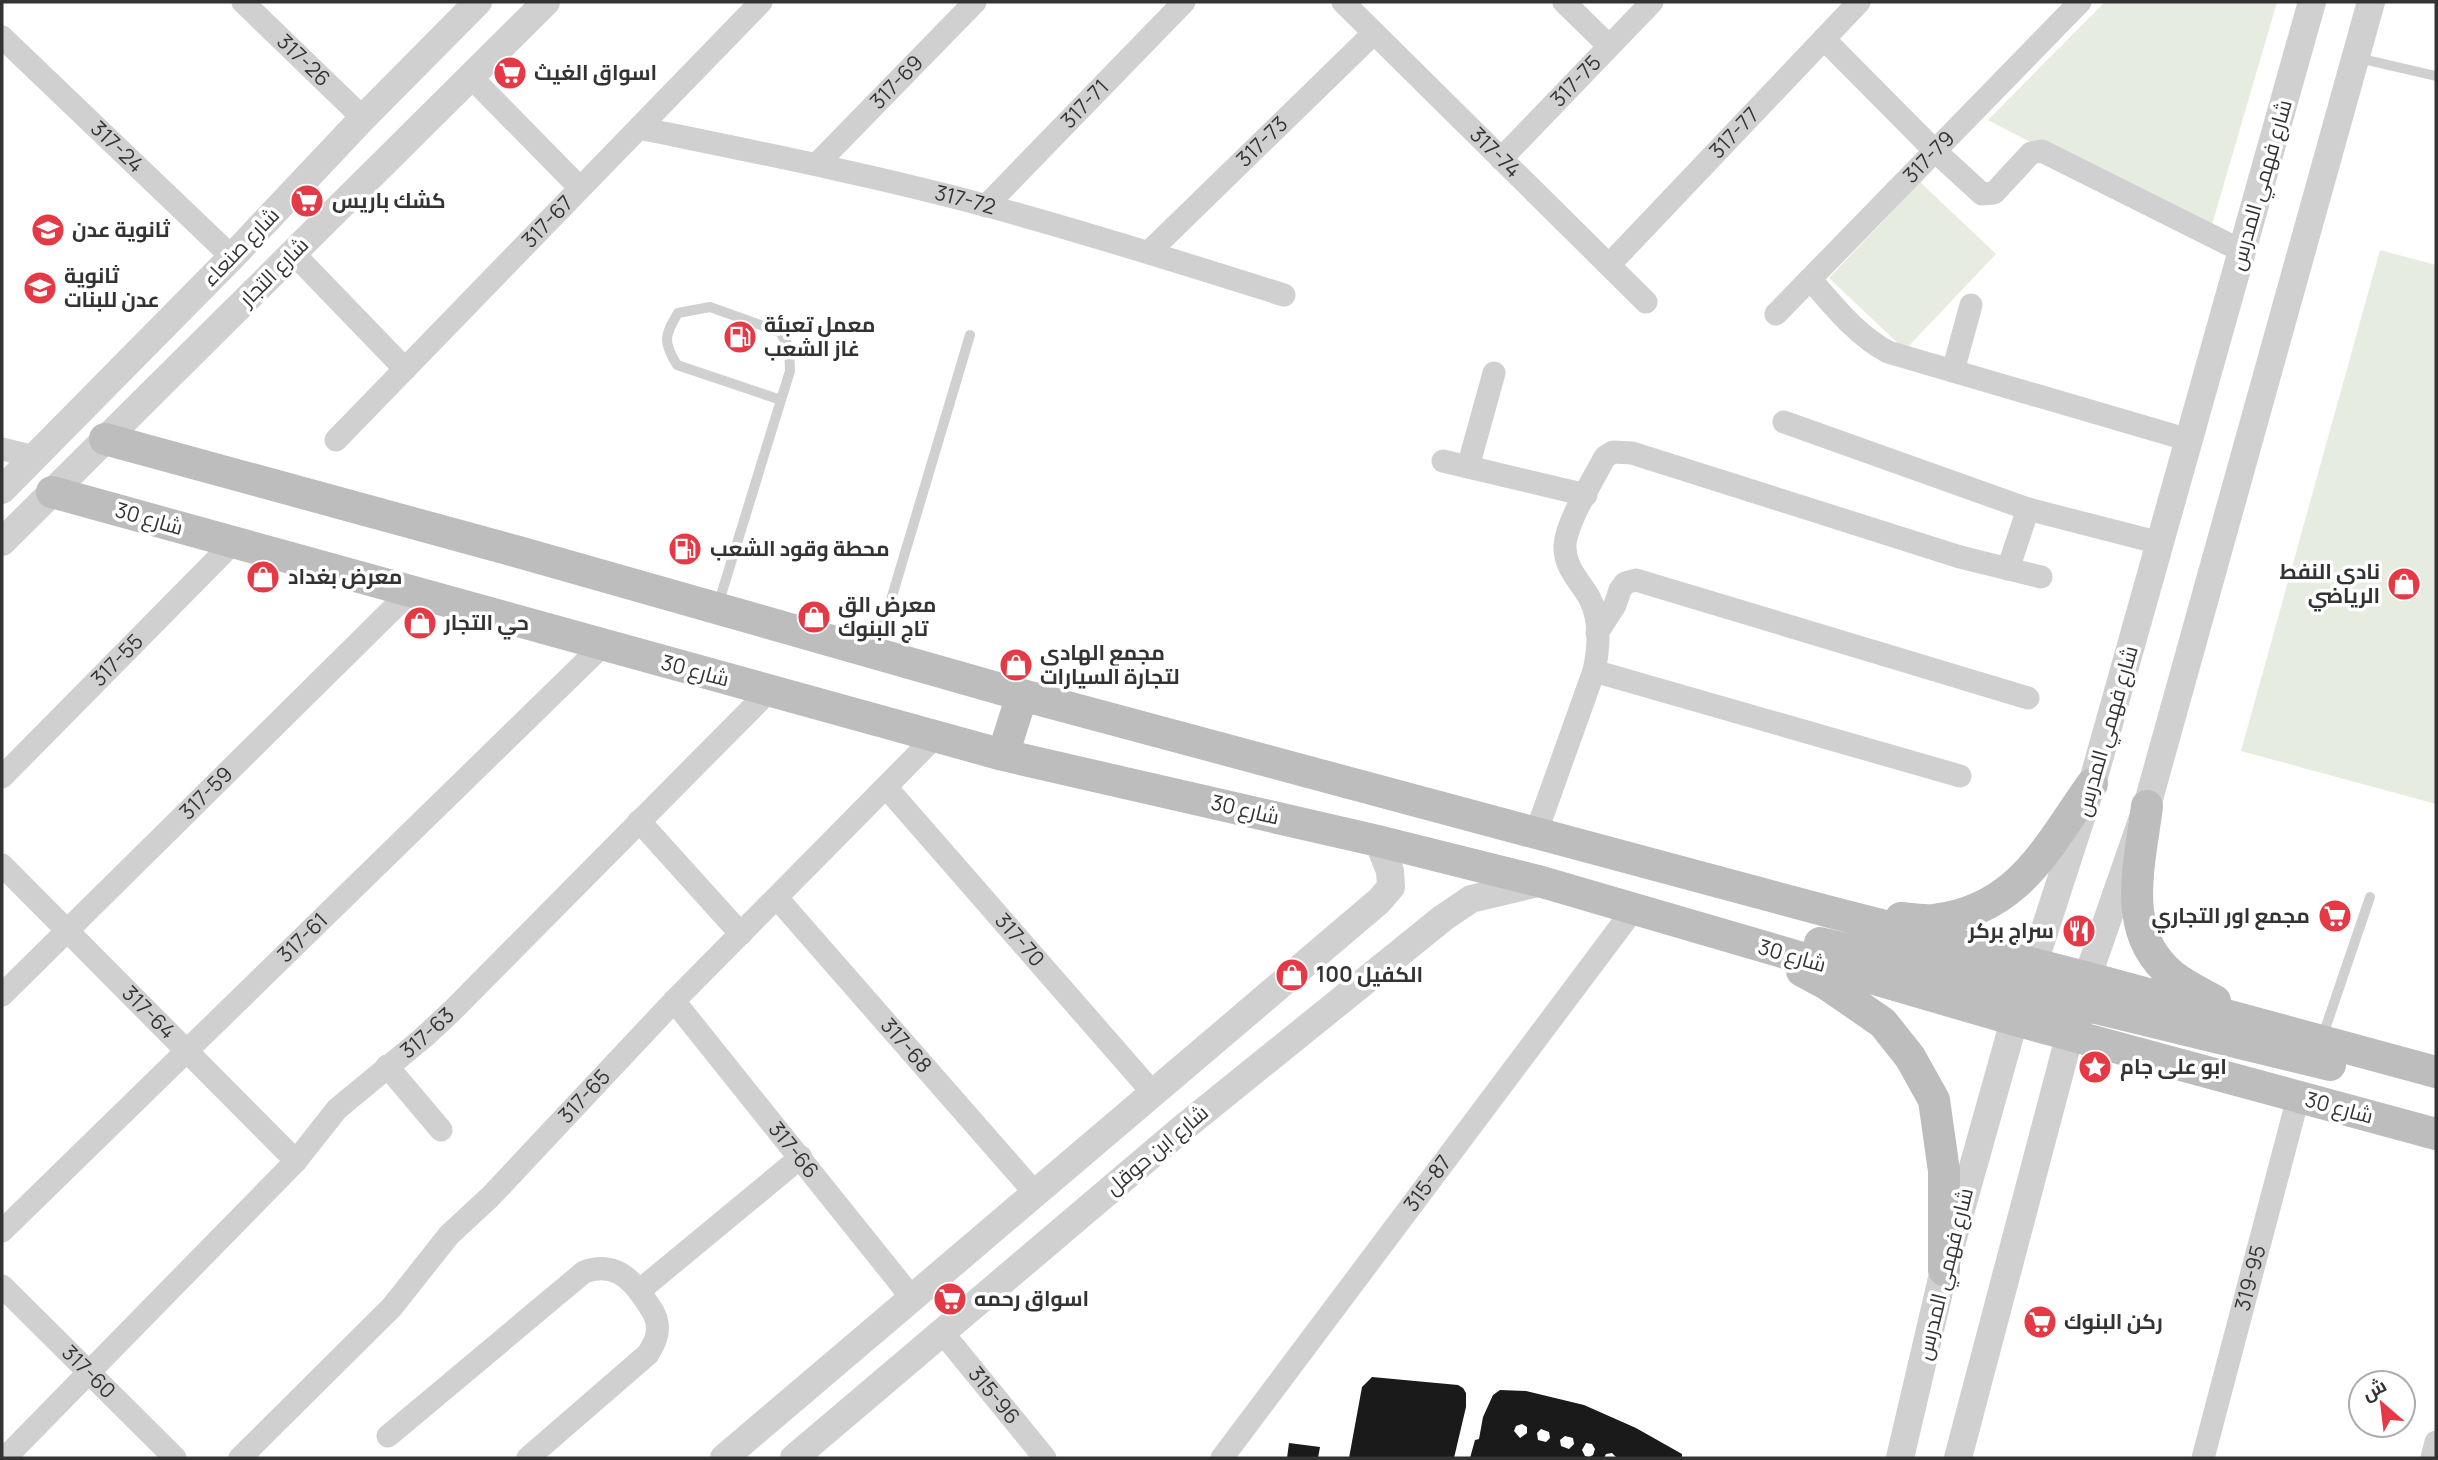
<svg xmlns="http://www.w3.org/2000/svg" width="2438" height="1460" viewBox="0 0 2438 1460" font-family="Manrope,Cairo,sans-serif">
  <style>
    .green { fill: #e6ecdf }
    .building { fill: #1a1a1a; fill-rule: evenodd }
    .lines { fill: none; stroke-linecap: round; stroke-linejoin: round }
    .service { stroke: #d0d0d0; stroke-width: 10 }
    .minor { stroke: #d0d0d0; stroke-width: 23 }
    .tertiary { stroke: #d0d0d0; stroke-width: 28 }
    .secondary { stroke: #bdbdbd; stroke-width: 32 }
    .labels { text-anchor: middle; stroke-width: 7; stroke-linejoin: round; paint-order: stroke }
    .street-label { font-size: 21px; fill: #333; stroke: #fff }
    .poi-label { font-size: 21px; font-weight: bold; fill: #333; stroke: #fff; text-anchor: start }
  </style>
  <rect width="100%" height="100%" fill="#fff"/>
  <path class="green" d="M2105 2H2277L2209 235 1988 120Z
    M1920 182 1996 254 1905 350 1829 278Z
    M2380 250 2436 265V804L2241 751Z"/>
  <path class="building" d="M1372 1377 1458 1385 1463 1388 1466 1393V1407L1454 1458H1349L1362 1387Z
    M1500 1390 1526 1391 1584 1405 1636 1428 1682 1454V1458H1617L1612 1453 1606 1454 1604 1458H1470L1475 1440 1479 1439 1483 1417 1493 1395ZM1522 1424 1527 1427V1433L1520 1438 1514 1431 1516 1426ZM1541 1429 1549 1432 1550 1438 1546 1442 1538 1440 1537 1433ZM1565 1436 1573 1438 1574 1444 1569 1449 1561 1446 1560 1440ZM1586 1443 1592 1444 1595 1449 1593 1455 1589 1457 1585 1456 1582 1450Z
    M1289 1443 1320 1447 1318 1458H1287Z"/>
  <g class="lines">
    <path class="service" d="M2358 58 2436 76
      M718 605 781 400 790 371 789 347 780 332 710 307 678 313C664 336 663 342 677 365L781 400
      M876 650 970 335
      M2322 1038 2370 897"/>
    <g class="minor">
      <path id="s1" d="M243 2 363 118"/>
      <path id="s2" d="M1343 2 1646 302"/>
      <path d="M1564 2 1609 46"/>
      <path id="s3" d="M2 37 232 257"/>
      <path d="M1824 39 1935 151 1982 194 1994 193 2031 153 2042 151 2242 251"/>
      <path d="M471 77 580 188"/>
      <path id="s4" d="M639 128C756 152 873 175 988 206 1087 233 1186 264 1284 295"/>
      <path id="s5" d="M1501 159 1652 2"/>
      <path id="s6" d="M817 164 975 2"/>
      <path id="s7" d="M986 206 1184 2"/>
      <path id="s8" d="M1149 252 1374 33"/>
      <path d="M293 253 405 369"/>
      <path id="s9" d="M1609 265 1859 2"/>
      <path d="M1810 279C1834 306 1856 335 1888 352L2189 440"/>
      <path id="s10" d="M1776 314 2080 2"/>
      <path d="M1953 371 1971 305"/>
      <path d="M1784 422 2028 509 2160 543"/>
      <path id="s11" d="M336 440 761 2"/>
      <path d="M2 449 34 457"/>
      <path d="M1443 461 1586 495"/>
      <path d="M1468 467 1494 373"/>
      <path d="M2008 569 2028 509"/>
      <path d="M1597 633 1615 605 1620 590 1625 583 1636 580 2028 698"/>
      <path d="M1594 671 1960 776"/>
      <path id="s12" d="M2 777 233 543"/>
      <path id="s13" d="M886 787 1153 1093"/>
      <path d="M639 821 741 934"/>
      <path d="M1536 833 1594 671C1599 648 1601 619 1589 597 1579 580 1564 567 1565 545 1566 523 1594 478 1605 457L1613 452 1632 453 1960 557 2041 577"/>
      <path id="s14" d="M2 865 296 1161"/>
      <path id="s15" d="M777 898 1035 1193"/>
      <path id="s16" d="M2 995 410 592"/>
      <path id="s17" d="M674 1001 912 1298"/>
      <path d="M387 1066 441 1130"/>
      <path id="s18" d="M2 1231 603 645"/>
      <path id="s19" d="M2 1286 175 1458"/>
      <path d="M639 1291 801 1157"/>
      <path id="s20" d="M942 1332 1045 1458"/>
      <path d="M388 1436 584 1272C611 1262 629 1275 644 1298 649 1306 656 1314 657 1323 659 1335 654 1344 648 1354L528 1458"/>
      <path id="s21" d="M5 1458 296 1161 337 1109 423 1038 453 1010 769 691"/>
      <path id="s22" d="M240 1458 392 1307 449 1235 490 1197 674 1001 935 737"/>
      <path id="s23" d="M1222 1458 1633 910"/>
      <path id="s24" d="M2203 1458 2298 1098"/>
      <path d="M2432 1458 2436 1442"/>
    </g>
    <path class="tertiary" d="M2 490 232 257 363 118 478 2
      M2 542 546 2
      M724 1458 1379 901 1391 887 1390 871 1378 841
      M794 1458 1183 1128 1443 918 1471 899 1542 882
      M1900 1458 1944 1270 2023 989 2034 963 2092 784 2312 2
      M1958 1458 2077 1007 2147 806 2371 2"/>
    <path class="secondary" d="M105 439 515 551 1022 695 1834 913 2089 978 2436 1072
      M52 492 1003 755 1378 841 1542 882 2015 1020 2436 1134
      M1003 755 1022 695
      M2147 806C2140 865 2119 933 2173 976 2186 986 2201 993 2215 1001
      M1901 918C1911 919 1923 921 1934 920 2019 910 2047 847 2092 784
      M1820 943 2007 987C2030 990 2051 992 2073 983
      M1802 971 1828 985 1883 1023 1910 1057 1934 1100 1944 1171V1270
      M2015 1020C2045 1008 2064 1006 2096 1008L2330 1065"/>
  </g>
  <defs>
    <symbol id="supermarket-disc" viewBox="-11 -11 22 22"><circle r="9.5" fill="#e63946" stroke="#fff"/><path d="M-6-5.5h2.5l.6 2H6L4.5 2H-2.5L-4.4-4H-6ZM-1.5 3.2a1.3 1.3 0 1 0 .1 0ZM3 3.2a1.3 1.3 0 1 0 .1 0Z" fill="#fff"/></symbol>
    <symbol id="school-disc" viewBox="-11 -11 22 22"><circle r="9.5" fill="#e63946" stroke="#fff"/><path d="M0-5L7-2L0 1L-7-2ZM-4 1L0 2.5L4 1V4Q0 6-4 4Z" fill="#fff"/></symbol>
    <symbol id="fuel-disc" viewBox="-11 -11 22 22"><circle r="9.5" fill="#e63946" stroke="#fff"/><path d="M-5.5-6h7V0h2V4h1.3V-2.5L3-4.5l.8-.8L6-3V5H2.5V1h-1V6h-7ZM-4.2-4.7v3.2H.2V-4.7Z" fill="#fff"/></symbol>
    <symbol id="shop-disc" viewBox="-11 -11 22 22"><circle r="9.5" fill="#e63946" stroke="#fff"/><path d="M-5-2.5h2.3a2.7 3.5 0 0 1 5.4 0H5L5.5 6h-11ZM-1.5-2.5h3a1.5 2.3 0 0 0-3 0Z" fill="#fff"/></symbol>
    <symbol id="restaurant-disc" viewBox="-11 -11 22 22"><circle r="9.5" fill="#e63946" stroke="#fff"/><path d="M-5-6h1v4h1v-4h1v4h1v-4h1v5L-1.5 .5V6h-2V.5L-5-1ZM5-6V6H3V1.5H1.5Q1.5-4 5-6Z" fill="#fff"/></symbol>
    <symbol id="sight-disc" viewBox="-11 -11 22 22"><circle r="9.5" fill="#e63946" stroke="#fff"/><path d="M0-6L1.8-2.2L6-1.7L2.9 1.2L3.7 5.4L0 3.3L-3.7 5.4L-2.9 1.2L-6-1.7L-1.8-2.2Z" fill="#fff"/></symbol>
  </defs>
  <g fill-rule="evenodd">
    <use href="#supermarket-disc" x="491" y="54" width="38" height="38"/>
    <use href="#supermarket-disc" x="288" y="182" width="38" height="38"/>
    <use href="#school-disc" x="29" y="211" width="38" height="38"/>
    <use href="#school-disc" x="21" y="269" width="38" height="38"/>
    <use href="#fuel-disc" x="721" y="318" width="38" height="38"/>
    <use href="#fuel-disc" x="666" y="530" width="38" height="38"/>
    <use href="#shop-disc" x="244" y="558" width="38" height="38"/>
    <use href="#shop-disc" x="2385" y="565" width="38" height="38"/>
    <use href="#shop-disc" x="795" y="598" width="38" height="38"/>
    <use href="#shop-disc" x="401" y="604" width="38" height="38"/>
    <use href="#shop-disc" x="997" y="646" width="38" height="38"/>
    <use href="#supermarket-disc" x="2316" y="897" width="38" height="38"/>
    <use href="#restaurant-disc" x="2060" y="912" width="38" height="38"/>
    <use href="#shop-disc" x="1273" y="956" width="38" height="38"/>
    <use href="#sight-disc" x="2076" y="1048" width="38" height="38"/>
    <use href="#supermarket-disc" x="931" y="1280" width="38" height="38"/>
    <use href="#supermarket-disc" x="2021" y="1303" width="38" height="38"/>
  </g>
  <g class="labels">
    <g class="street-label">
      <text dy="7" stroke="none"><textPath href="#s1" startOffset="84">317-26</textPath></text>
      <text dy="7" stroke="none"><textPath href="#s5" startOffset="108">317-75</textPath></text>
      <text dy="7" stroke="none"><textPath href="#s6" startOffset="114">317-69</textPath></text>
      <text dy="7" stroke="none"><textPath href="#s7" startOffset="142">317-71</textPath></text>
      <text dy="7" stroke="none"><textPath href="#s9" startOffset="182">317-77</textPath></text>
      <text dy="7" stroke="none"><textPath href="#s8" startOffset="158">317-73</textPath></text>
      <text dy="7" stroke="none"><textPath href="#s3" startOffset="159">317-24</textPath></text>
      <text dy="7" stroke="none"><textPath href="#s2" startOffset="214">317-74</textPath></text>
      <text dy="7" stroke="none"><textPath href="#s10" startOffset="219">317-79</textPath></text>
      <text transform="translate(2261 185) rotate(-74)" y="7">شارع فهمي المدرس</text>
      <text dy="7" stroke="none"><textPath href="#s4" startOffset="334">317-72</textPath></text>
      <text dy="7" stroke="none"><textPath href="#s11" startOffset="304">317-67</textPath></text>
      <text transform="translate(241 247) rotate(-46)" y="7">شارع صنعاء</text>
      <text transform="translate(274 272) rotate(-45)" y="7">شارع التجار</text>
      <text transform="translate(149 519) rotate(16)" y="7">شارع 30</text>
      <text dy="7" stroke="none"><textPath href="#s12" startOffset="164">317-55</textPath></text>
      <text transform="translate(695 671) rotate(15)" y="7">شارع 30</text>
      <text transform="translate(2107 731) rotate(-74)" y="7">شارع فهمي المدرس</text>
      <text dy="7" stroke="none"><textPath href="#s16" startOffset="287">317-59</textPath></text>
      <text transform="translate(1245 810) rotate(13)" y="7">شارع 30</text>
      <text dy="7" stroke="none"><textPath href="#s18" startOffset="420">317-61</textPath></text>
      <text dy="7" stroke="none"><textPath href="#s13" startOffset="203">317-70</textPath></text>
      <text transform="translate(1792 956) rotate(16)" y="7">شارع 30</text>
      <text dy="7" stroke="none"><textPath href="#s14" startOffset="208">317-64</textPath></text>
      <text dy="7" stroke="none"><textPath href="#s21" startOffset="600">317-63</textPath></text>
      <text dy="7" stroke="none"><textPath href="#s15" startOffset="196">317-68</textPath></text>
      <text dy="7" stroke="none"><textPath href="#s22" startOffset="500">317-65</textPath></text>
      <text transform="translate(2339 1108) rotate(15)" y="7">شارع 30</text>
      <text dy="7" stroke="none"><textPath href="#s17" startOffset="191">317-66</textPath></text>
      <text transform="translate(1157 1150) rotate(-40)" y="7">شارع ابن حوقل</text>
      <text dy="7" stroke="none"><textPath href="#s23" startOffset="343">315-87</textPath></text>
      <text transform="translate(1945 1274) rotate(-76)" y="7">شارع فهمي المدرس</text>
      <text dy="7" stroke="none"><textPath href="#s24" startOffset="186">319-95</textPath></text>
      <text dy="7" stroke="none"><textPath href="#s19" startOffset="122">317-60</textPath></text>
      <text dy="7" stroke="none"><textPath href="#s20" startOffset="82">315-96</textPath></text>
    </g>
    <g class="poi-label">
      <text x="534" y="80">اسواق الغيث</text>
      <text x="332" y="208">كشك باريس</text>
      <text x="72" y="237">ثانوية عدن</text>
      <text x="64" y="283">ثانوية<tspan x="64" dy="24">عدن للبنات</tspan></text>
      <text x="764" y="332">معمل تعبئة<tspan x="764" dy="24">غاز الشعب</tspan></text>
      <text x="710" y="556">محطة وقود الشعب</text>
      <text x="2380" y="579" text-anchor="end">نادي النفط<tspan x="2380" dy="24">الرياضي</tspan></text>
      <text x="288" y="584">معرض بغداد</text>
      <text x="838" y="612">معرض الق<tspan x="838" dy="24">تاج البنوك</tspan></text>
      <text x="444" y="630">حي التجار</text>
      <text x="1040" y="660">مجمع الهادي<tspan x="1040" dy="24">لتجارة السيارات</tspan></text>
      <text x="2310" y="923" text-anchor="end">مجمع اور التجاري</text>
      <text x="2054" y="938" text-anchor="end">سراج بركر</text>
      <text x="1316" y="982">الكفيل 100</text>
      <text x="2120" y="1074">ابو علی جام</text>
      <text x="974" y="1306">اسواق رحمه</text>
      <text x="2064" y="1329">ركن البنوك</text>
    </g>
  </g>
  <rect width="2438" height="1460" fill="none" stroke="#333333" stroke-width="7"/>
  <g transform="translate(2382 1404) rotate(332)"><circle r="33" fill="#ffffff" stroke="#adadad" stroke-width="2"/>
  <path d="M0-5L12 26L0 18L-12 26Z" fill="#e63946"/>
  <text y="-10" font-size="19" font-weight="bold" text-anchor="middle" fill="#333333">ش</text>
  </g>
</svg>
